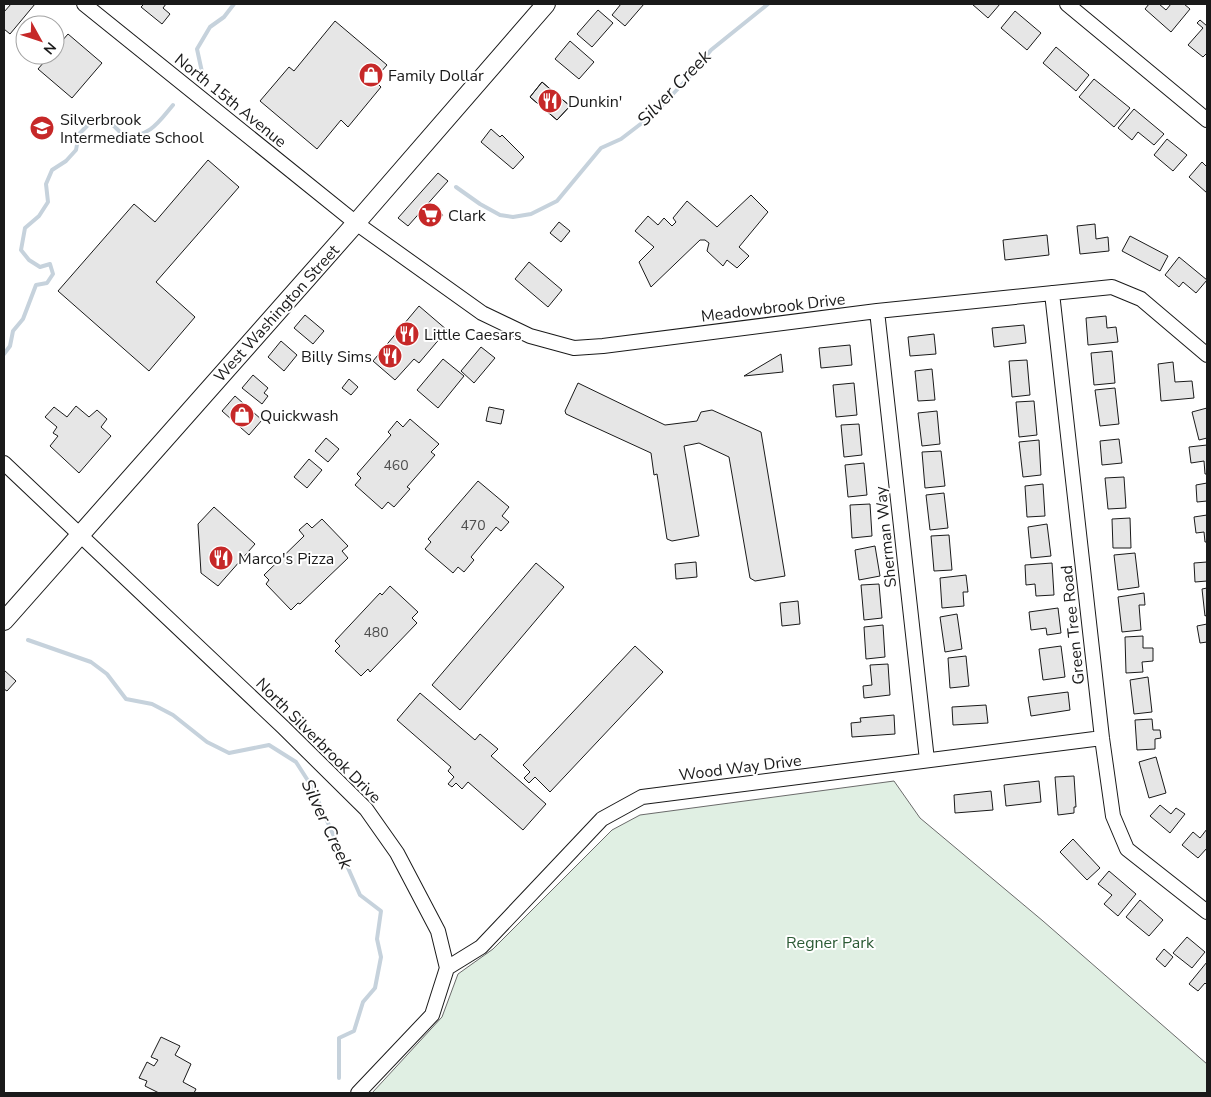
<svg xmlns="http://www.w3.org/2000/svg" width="1211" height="1097" viewBox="0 0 1211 1097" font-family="'Nunito Sans',sans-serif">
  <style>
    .green { fill: #e0efe3; stroke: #6a6a6a }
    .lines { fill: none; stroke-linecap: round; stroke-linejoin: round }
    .stream { stroke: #c6d2dc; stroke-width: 4 }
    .building { fill: #e6e6e6; stroke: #1a1a1a }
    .minor-casing { stroke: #1a1a1a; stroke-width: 16 }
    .major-casing { stroke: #1a1a1a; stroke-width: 20 }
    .minor { stroke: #fff; stroke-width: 14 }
    .major { stroke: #fff; stroke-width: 18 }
    .labels { text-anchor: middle; stroke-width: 4; stroke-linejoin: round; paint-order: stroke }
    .number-label { font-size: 14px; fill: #4d4d4d }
    .poi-label { font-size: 16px; fill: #1a1a1a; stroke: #fff; text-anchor: start }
    .street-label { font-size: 16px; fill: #1a1a1a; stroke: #fff }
    .park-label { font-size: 16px; fill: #2b5a34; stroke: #fff }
    .water-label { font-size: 18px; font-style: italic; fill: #1a1a1a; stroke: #fff }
  </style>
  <rect width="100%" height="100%" fill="#fff"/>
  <path class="green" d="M894 781 920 818 1043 921 1207 1064V1093H372L442 1017 458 974 493 949 612 830 640 815Z"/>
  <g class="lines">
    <path class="stream" d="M202 72 197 49 210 27 224 17 234 4
      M456 187 480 204 500 215 513 217 531 214 557 201 601 148 621 139 655 113 689 77 711 50 768 4
      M4 354 10 346 13 331 23 319 36 285 47 283 53 274 50 264 40 267 29 260 21 250 25 228 39 216 48 202 46 184 52 170 66 161 76 150 79 134 94 119 109 121 124 136C150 137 158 123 173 105
      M28 640 91 662 107 674 126 699 152 704 173 715 207 742 229 753 269 745 296 762 312 787 360 895 381 911 377 939 381 957 375 988 363 1002 354 1031 339 1038V1078"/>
  </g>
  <path class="building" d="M11 4H35L10 34 4 29V12Z
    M144 4H166L163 8 170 14 162 24 141 7Z
    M621 4H644L625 26 612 15Z
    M972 4H1000L988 18Z
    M1149 4H1159L1166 10 1171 4H1184L1190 9 1171 32 1145 9Z
    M598 10 613 23 592 47 577 34Z
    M1015 11 1041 33 1027 50 1001 28Z
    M1200 20 1207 26V53L1203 57 1188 45 1203 28 1197 23Z
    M335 21 387 65 374 80 381 87 348 127 341 120 317 149 260 101 289 67 294 71Z
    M68 34 102 63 72 98 38 69 50 55H55V49Z
    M570 41 594 62 579 79 555 59Z
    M1056 47 1089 75 1076 91 1043 63Z
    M1094 79 1130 108 1114 127 1079 97Z
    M542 82 570 106 557 120 530 97Z
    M542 82 570 106 557 120 530 97Z
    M1134 109 1164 134 1154 145 1138 132 1132 140 1118 128Z
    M491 129 500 137 502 135 524 157 513 169 481 142Z
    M1167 139 1187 155 1173 171 1154 155Z
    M208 160 239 187 156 282 195 317 149 371 58 291 134 204 155 222Z
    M1202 162 1207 167V193L1189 177Z
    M438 173 448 181 408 226 398 218Z
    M751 195 768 212 739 247 749 256 737 268 727 260 723 266 707 251 709 243 705 240H700L651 287 639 262 654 247 635 231 648 216 658 225 664 218 672 226 676 222 673 218 687 201 717 227Z
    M429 203 443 215 432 227 418 215Z
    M559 222 570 231 561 242 550 233Z
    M1095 224 1096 239 1108 237 1109 251 1080 254 1077 226Z
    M1047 235 1049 255 1005 260 1003 240Z
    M1130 236 1168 256 1160 271 1122 251Z
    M1179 257 1207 280 1196 293 1183 282 1179 287 1165 275Z
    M529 262 562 290 548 307 515 279Z
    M419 306 447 330 419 363 414 359 395 380 373 361Z
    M305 315 324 331 313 344 294 328Z
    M1106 316 1107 328 1116 327 1118 342 1088 345 1086 318Z
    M1024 325 1026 343 994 347 992 328Z
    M934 334 936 354 910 356 908 337Z
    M281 341 297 355 284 371 268 357Z
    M850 345 852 365 821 368 819 348Z
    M481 347 495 358 474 383 461 371Z
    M1112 351 1115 383 1094 385 1091 353Z
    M781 354 783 372 744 376Z
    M443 359 464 376 438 408 417 390Z
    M1027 360 1030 395 1012 397 1009 361Z
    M1173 362 1175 382 1192 381 1194 398 1161 401 1158 364Z
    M932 369 935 400 918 401 915 371Z
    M253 375 268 388 264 393 268 396 262 404 242 388Z
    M349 379 358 387 351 395 342 388Z
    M578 383 665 425 697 421 701 412 712 410 761 432 785 576 755 581 750 578 729 457 699 443 684 446 699 536 672 541 667 539 657 474 654 475 651 453 566 414 565 411Z
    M854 383 857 415 836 417 833 385Z
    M1115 388 1119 424 1100 426 1095 390Z
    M235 396 262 420 249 435 222 411Z
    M1034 401 1037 435 1019 437 1016 402Z
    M76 406 89 417 97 410 107 419 101 427 111 436 79 473 50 446 58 436 53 433 57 427 45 417 54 407 67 417Z
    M489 407 504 410 501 424 486 421Z
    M1207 408V438L1199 440 1192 412Z
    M937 411 940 444 922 446 918 413Z
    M410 419 439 444 431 452 435 455 407 487 410 489 394 507 388 502 382 509 355 485 361 478 357 474 391 435 388 432 397 421 403 427Z
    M859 424 862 455 844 457 841 425Z
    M326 438 339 449 328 462 315 451Z
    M1119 439 1122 463 1102 465 1100 441Z
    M1039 440 1041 475 1023 477 1019 442Z
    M1207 445V474H1205L1204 461 1191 463 1189 447Z
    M941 451 945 486 925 488 922 452Z
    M309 459 322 470 307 488 294 477Z
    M864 463 867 495 848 497 845 465Z
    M1124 477 1126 508 1108 509 1105 478Z
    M478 481 509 507 502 516 509 522 501 531 496 527 471 557 474 560 464 572 458 567 453 573 425 549 431 542 428 539Z
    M1207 483V501L1197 502 1196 485Z
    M1043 484 1045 516 1027 517 1025 486Z
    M944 493 948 528 930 530 926 495Z
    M870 504 872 536 852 538 850 505Z
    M214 507 255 544 218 586 201 573 198 524Z
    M1207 515V542H1205L1204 532 1196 533 1194 517Z
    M1130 518 1131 548H1113L1112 519Z
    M322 519 348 546 342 551 348 558 300 604 298 603 291 610 266 584 269 580 264 575 304 536 299 530 307 523 312 528Z
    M1047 524 1051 556 1031 558 1028 527Z
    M949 535 952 570 934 571 931 536Z
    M875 546 880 576 859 580 855 550Z
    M1135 553 1139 587 1118 590 1114 555Z
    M696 562 697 577 676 579 675 564Z
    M1207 562V581L1195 582 1194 563Z
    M536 563 564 587 460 710 432 685Z
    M1052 563 1054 595 1036 596 1035 584 1026 585 1025 565Z
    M966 575 968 592H963L964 606 942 608 940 578Z
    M879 584 882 618 864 620 861 585Z
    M390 586 418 612 412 618 417 623 370 672 368 669 361 676 335 651 340 646 335 641 380 593 382 595Z
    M1207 588V615L1205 616 1202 589Z
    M1144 593 1145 605H1139L1141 630 1122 632 1118 597Z
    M798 601 800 624 782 626 780 603Z
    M1058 608 1061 633 1047 635 1046 628 1031 630 1029 612Z
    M957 614 962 649 945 652 940 617Z
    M1207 624V642L1200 643 1197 626Z
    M883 625 885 657 866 659 864 627Z
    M1143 636V648H1153V661L1142 662 1143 672 1126 673 1125 637Z
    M635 646 663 672 550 792 535 777 529 783 524 778 530 772 523 765Z
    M1061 646 1065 677 1043 680 1039 649Z
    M966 656 969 686 950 688 948 658Z
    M888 664 890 695 864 698 863 686 872 685 870 665Z
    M4 670 16 681 7 691 4 689Z
    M1148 677 1152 712 1134 714 1130 680Z
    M1068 692 1070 710 1031 716 1028 697Z
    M420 693 475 740 480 734 498 749 491 756 546 804 523 830 468 782 462 789 456 783 452 787 448 784 454 777 448 771 451 767 397 720Z
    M986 705 988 723 953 725 952 707Z
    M894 715 895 734 852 737 851 723 861 722 860 718Z
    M1152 719 1153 730H1160L1161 738 1155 739V749L1137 750 1135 720Z
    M1156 757 1166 793 1149 798 1139 762Z
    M1074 776 1076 807H1074V813L1058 815 1055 777Z
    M1039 781 1041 802 1006 806 1004 785Z
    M991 791 993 810 955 813 954 795Z
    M1160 805 1171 814 1176 808 1185 814 1170 833 1150 816Z
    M1207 829V848L1198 858 1182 845 1193 832 1200 838Z
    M1073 839 1100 868 1087 880 1060 852Z
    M1109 871 1136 894 1118 916 1104 904 1112 895 1098 884Z
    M1140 900 1163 920 1149 936 1126 917Z
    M1187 937 1205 952 1192 968 1173 953Z
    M1164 949 1173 957 1165 967 1156 959Z
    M1207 962V985L1205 983 1198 991 1189 984Z
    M161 1037 180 1046 175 1055 191 1064 183 1082 196 1089 194 1093H159L145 1086 147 1081 139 1078 147 1062 154 1066 158 1060 151 1057Z"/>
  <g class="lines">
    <defs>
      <path id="minor" d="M84 4 356 223 482 313 530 336 574 348 603 346 877 311 1112 287 1141 299 1207 355
        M1067 4 1207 120
        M1052 293 1102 738 1113 816 1127 849 1207 912
        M877 311 927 760
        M4 463 283 727 366 809 397 853 438 931 447 968 432 1015 358 1093
        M447 968 481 947 602 819 642 797 1102 738"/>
      <path id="major" d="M4 621 356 223 546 4"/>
    </defs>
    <use href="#minor" class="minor-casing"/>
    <use href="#major" class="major-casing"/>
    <use href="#minor" class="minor"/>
    <use href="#major" class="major"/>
  </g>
  <defs>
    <symbol id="shop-disc" viewBox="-11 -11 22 22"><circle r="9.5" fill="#c62828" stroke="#fff"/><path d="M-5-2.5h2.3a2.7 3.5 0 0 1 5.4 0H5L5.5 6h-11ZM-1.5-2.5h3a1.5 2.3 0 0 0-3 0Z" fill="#fff"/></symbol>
    <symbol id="restaurant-disc" viewBox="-11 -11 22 22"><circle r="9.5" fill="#c62828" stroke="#fff"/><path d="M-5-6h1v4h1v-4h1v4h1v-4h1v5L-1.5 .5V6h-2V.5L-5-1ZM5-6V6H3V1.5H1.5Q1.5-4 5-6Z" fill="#fff"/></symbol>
    <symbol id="school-disc" viewBox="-11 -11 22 22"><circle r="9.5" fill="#c62828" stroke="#fff"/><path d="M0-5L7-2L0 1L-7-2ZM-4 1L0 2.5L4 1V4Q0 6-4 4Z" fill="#fff"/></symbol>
    <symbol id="supermarket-disc" viewBox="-11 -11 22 22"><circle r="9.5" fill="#c62828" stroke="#fff"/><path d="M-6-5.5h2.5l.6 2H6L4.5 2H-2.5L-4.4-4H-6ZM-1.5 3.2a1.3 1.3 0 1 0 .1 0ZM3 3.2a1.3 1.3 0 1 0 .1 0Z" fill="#fff"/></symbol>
  </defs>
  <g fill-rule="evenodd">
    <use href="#shop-disc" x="357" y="61" width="28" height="28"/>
    <use href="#restaurant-disc" x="536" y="87" width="28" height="28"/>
    <use href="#school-disc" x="28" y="114" width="28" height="28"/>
    <use href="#supermarket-disc" x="416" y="201" width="28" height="28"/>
    <use href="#restaurant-disc" x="393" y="320" width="28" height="28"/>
    <use href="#restaurant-disc" x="376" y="342" width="28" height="28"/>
    <use href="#shop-disc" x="228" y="401" width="28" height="28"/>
    <use href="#restaurant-disc" x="207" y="544" width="28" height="28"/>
  </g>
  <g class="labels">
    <g class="number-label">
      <text x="396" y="470">460</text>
      <text x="473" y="530">470</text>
      <text x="376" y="637">480</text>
    </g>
    <g class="poi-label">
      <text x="388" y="81">Family Dollar</text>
      <text x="568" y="107">Dunkin'</text>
      <text x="60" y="125">Silverbrook<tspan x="60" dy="18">Intermediate School</tspan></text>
      <text x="448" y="221">Clark</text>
      <text x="424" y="340">Little Caesars</text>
      <text x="372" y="362" text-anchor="end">Billy Sims</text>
      <text x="260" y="421">Quickwash</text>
      <text x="238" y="564">Marco's Pizza</text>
    </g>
    <g class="street-label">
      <text transform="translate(231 100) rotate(39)" y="6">North 15th Avenue</text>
      <text transform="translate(773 307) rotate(-7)" y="6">Meadowbrook Drive</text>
      <text transform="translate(276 313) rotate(-48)" y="6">West Washington Street</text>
      <text transform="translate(885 537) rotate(-96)" y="6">Sherman Way</text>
      <text transform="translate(1072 625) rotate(-96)" y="6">Green Tree Road</text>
      <text transform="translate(319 740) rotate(45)" y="6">North Silverbrook Drive</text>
      <text transform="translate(740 767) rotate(-7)" y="6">Wood Way Drive</text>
    </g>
    <g class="park-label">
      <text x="830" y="948">Regner Park</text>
    </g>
    <g class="water-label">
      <text transform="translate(674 88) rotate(-46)" y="6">Silver Creek</text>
      <text transform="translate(327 824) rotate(65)" y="6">Silver Creek</text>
    </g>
  </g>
  <rect width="1211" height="1097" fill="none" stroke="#1a1a1a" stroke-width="10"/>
  <g transform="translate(40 40) rotate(130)"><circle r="24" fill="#ffffff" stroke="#a3a3a3"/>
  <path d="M0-4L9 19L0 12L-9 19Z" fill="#c62828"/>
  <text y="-8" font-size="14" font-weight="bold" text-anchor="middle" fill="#1a1a1a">N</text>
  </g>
</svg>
